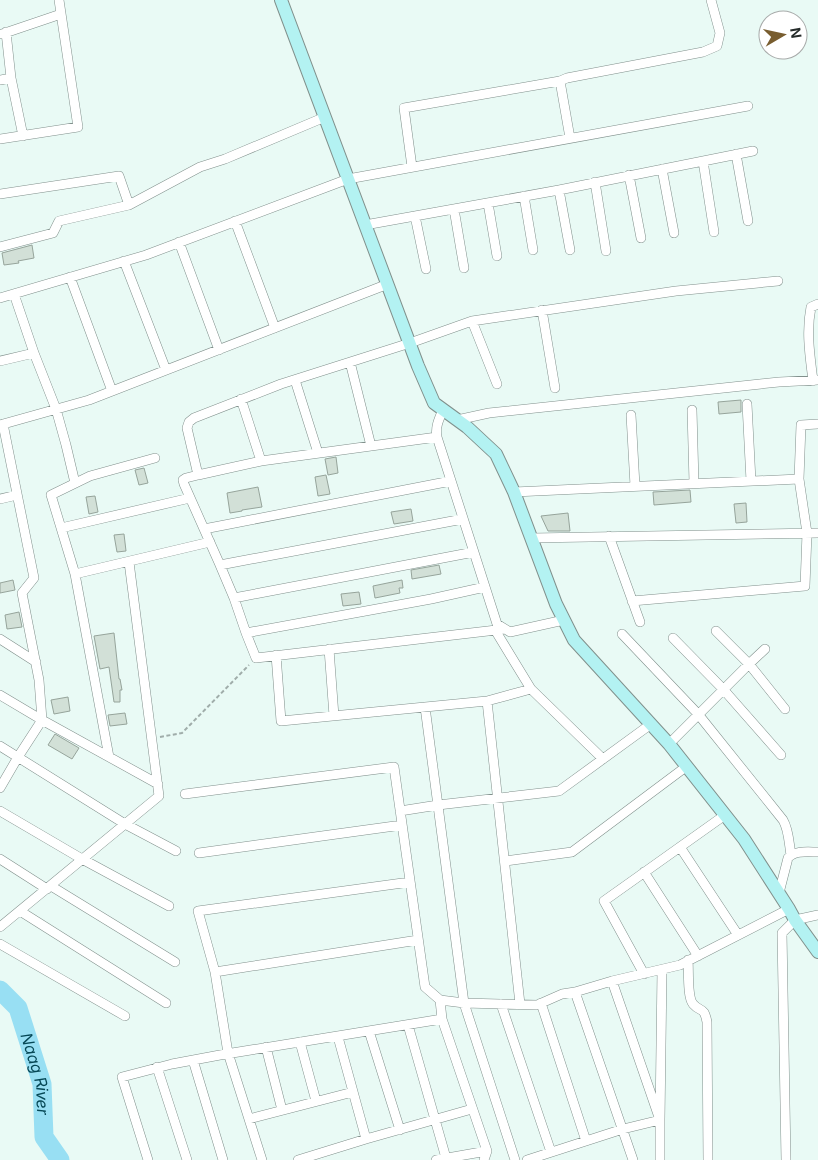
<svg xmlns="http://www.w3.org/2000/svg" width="818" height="1160" viewBox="0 0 818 1160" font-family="Inter,sans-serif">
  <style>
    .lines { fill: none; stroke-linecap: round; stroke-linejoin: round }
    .river { stroke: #98dff3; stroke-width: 19 }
    .building { fill: #d2e0d7; stroke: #96a49b }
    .street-casing { stroke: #81908c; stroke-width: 10 }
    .secondary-casing { stroke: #81908c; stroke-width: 14 }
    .path { stroke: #a0adaa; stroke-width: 2; stroke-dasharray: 4 2.5; stroke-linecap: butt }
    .street { stroke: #fff; stroke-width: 9 }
    .secondary { stroke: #b3f2f2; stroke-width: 12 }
    .labels { text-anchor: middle; stroke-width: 4; stroke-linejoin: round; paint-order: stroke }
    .water-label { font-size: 16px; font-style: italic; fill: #064856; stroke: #fff }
  </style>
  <rect width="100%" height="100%" fill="#e9faf5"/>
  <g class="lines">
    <path class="river" id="s1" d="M0 990 18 1008 42 1084 44 1137 60 1160"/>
  </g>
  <path class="building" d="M32 245 34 258 18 261 19 263 4 265 2 253Z
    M741 400V412L719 414 718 402Z
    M336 457 338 473 328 475 325 459Z
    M144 468 148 483 139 485 135 470Z
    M326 475 330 494 318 496 315 477Z
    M258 487 262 507 242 510V511L230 513 227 493Z
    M690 490 691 502 654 505 653 492Z
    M95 496 98 512 89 514 86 497Z
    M746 503 747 522 736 523 734 504Z
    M411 509 413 521 394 524 391 512Z
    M568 513 570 531H548L541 516Z
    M124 534 126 551 117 552 114 535Z
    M439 565 441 574 412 579 411 570Z
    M13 580 15 590 0 593V583Z
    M402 580 403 588H399L400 593 375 598 373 586Z
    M359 592 361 604 343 606 341 594Z
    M19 612 22 627 7 629 5 615Z
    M114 633 119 679H120L122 690H120V702H114L109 667 100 669 94 636Z
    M68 697 70 711 54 714 51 700Z
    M125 713 127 724 110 726 108 715Z
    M55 734 79 748 72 759 48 745Z"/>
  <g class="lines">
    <defs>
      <path id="street" d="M6 32 11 78 23 136
        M2 34 61 14
        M0 80 11 78
        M560 81 570 138
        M0 139 78 127 59 0
        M736 154 748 221
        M703 161 714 232
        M412 167 404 108 560 81 567 78 703 52 717 46 720 33 711 0
        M662 169 674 233
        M629 175 641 238
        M595 182 606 251
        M559 190 570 250
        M0 194 119 176 129 205 59 221 53 233 0 247
        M524 196 533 250
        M488 203 497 256
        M129 205 200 167 225 159 325 117
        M454 209 464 268
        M415 216 426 269
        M235 221 275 328
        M365 225 559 190 753 151
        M179 242 219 350
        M124 261 166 370
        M70 277 112 391
        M14 294 34 353 56 409 66 445 75 483
        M0 298 146 255 348 179 748 106
        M542 310 555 388
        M472 321 497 384
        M0 361 34 353
        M350 362 371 446
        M295 380 318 453
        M813 381C810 356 806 332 811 307L818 304
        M241 399 261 461
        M747 404 751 481
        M692 410 694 483
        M631 415 635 486
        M457 420 489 413 779 382 818 380
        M0 425 89 400 388 284
        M437 437C435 427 439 419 443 410
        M198 475 186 478 183 480 184 484 204 529 451 481
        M514 492 799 479
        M0 499 17 495
        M61 528 190 498
        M204 529 220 565 463 519
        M609 536 640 622
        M532 538 818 533
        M220 565 234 598 474 552
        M75 574 210 542
        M234 598 246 633 431 599 485 587
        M632 601 805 586 807 533 799 479 801 425 818 424
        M564 620 510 632 497 624 437 437 261 461 198 475 187 428 189 422 194 418 281 384 410 343 472 321 676 291 778 281
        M495 630 531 689 603 759
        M716 631 749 664 785 709
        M246 633 256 658 505 629
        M622 634 698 714 783 820C789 830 789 844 791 855
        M673 638 723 689 781 755
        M0 639 36 662
        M329 649 334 716
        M276 655 281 721 487 701 531 689
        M0 695 42 720 158 784
        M487 701 520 1004
        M425 707 464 1003 515 1160
        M669 744 749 664 765 649
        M0 746 125 824 176 851
        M109 757 75 574 51 495 90 476 155 458
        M0 788 18 757 42 720 39 680 22 593 34 578 3 424
        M185 794 394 767 425 987 440 1000 464 1003 537 1005 562 994 575 992 612 981 680 965 789 909
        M0 811 82 859 169 906
        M400 811 438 805 559 791 651 724
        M680 847 738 935
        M199 853 402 825
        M0 859 47 889
        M505 861 572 852 687 766
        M644 872 698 956
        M51 886 175 962
        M779 893 788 858C795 850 808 852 818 852
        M20 911 166 1003
        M0 927 159 796 129 562
        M0 944 125 1016
        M688 960C689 970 687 997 693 1004 701 1013 704 1006 707 1022L708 1160
        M215 972 418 940
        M644 974 604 901 725 815
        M575 992 633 1160
        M440 1000 442 1019 487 1151 484 1160
        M541 1003 586 1141
        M501 1004 551 1152
        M408 1025 446 1158
        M369 1031 400 1130
        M338 1037 366 1139
        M300 1042 316 1101
        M266 1047 282 1110
        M193 1060 223 1160
        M157 1067 187 1160
        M249 1119 353 1092
        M148 1160 122 1077 172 1064 220 1055 442 1019
        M262 1160 228 1053 215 972 198 911 410 882
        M298 1160 366 1139 472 1109
        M436 1160 487 1151
        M527 1160 623 1129 660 1120 612 981
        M660 1160V1120L662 970
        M786 1160 782 933 795 920 818 915"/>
      <path id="secondary" d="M281 0 418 366 434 403 467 427 496 454 514 492 556 604 574 640 669 744 744 839 789 909 795 920 818 952"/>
    </defs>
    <use href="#street" class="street-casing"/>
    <use href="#secondary" class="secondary-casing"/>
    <path class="path" d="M160 737 182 733 249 665"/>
    <use href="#street" class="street"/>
    <use href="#secondary" class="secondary"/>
  </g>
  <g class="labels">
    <g class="water-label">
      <text dy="6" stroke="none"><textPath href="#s1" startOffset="94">Naag River</textPath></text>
    </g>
  </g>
  <g transform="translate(783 35) rotate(81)"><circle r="24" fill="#ffffff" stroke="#a8abaa"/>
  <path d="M0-4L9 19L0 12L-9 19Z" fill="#785d2f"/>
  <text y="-8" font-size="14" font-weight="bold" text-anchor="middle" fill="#262c2b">N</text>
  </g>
</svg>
